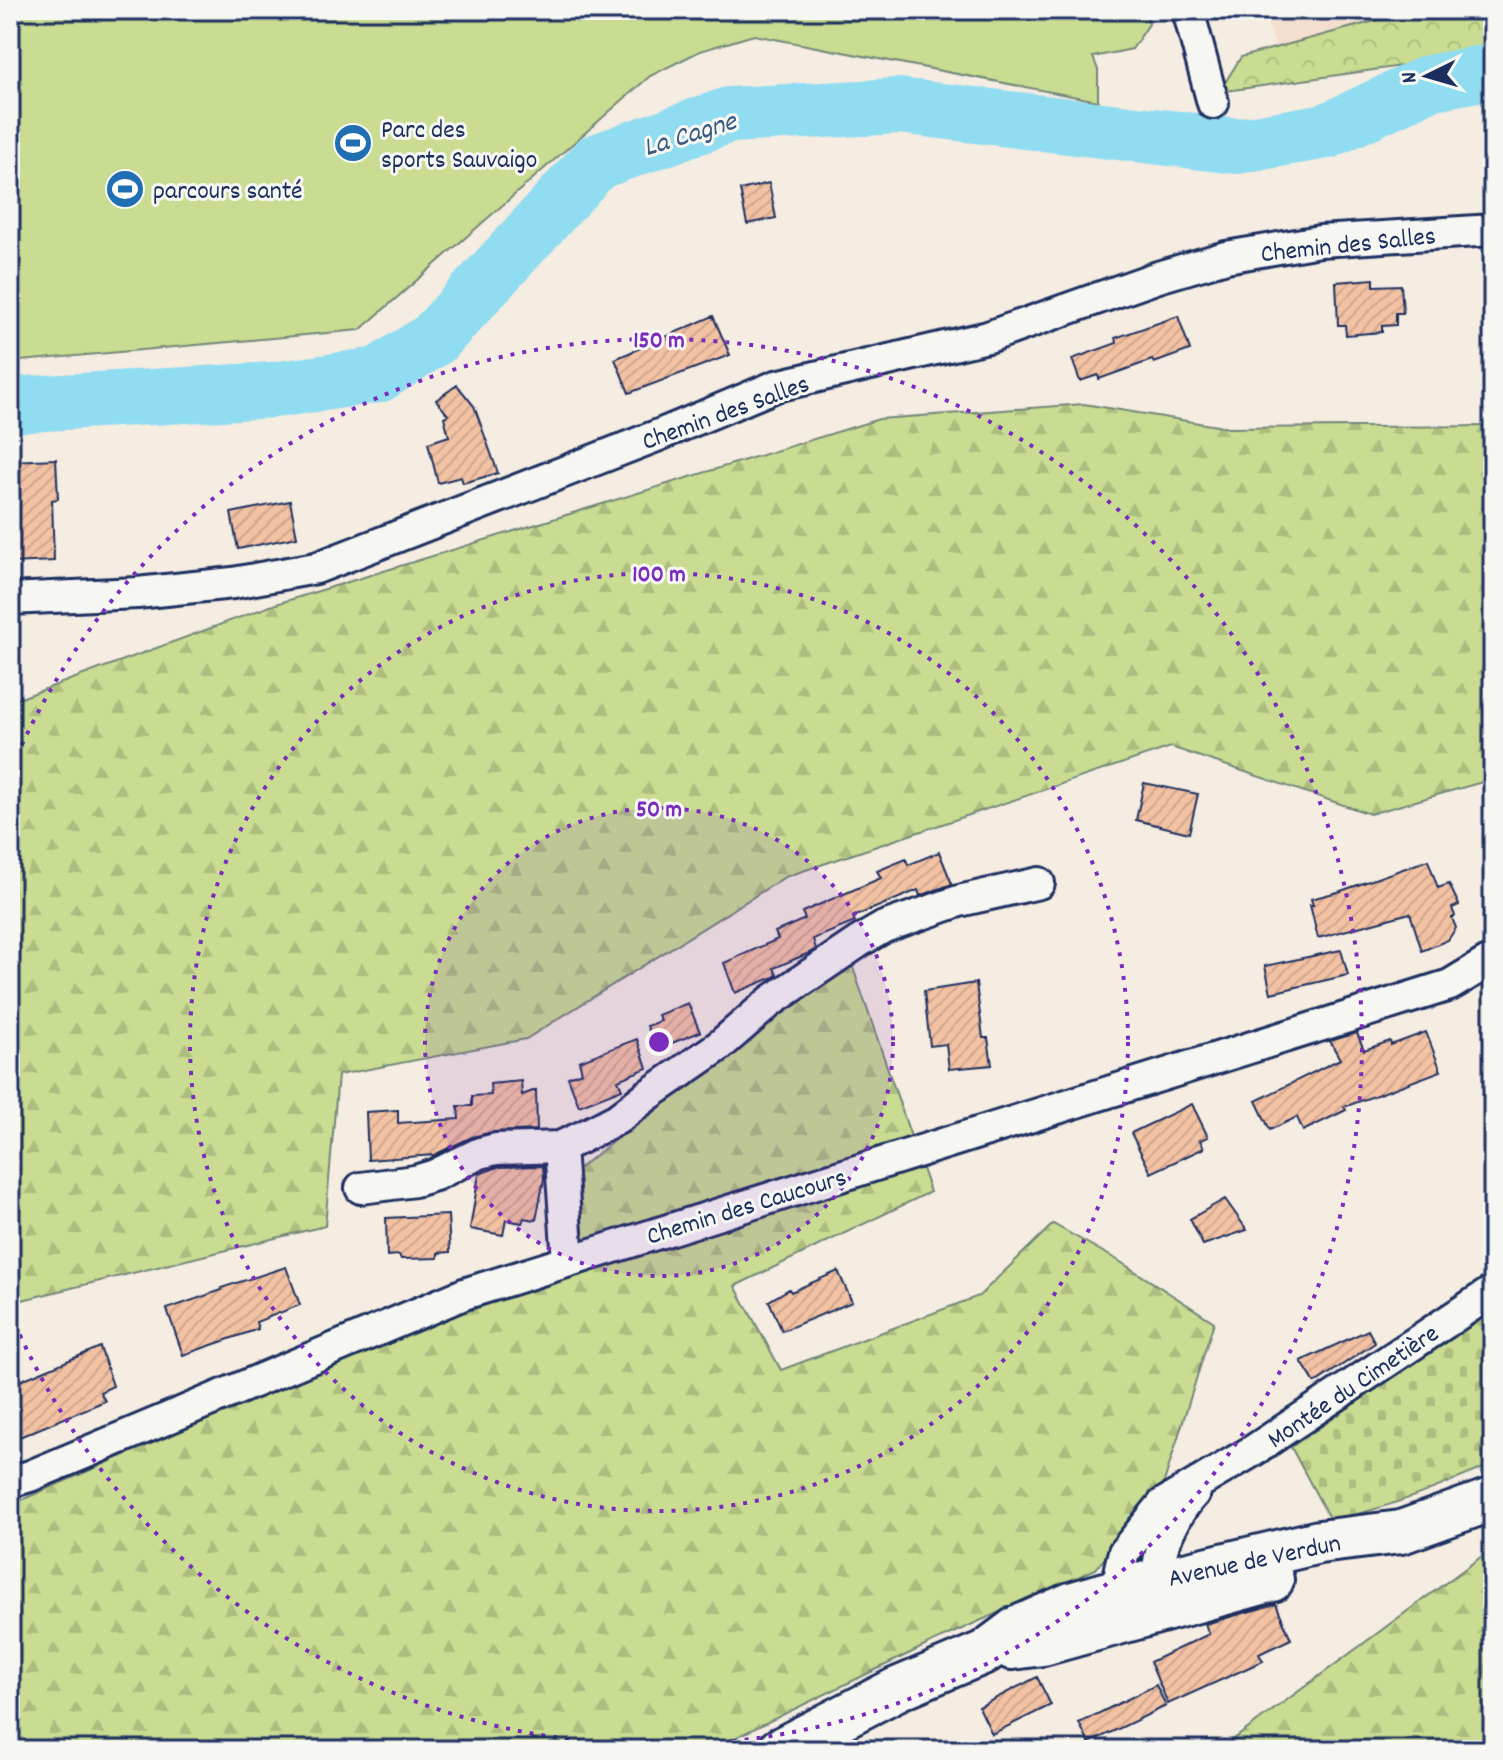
<svg xmlns="http://www.w3.org/2000/svg" width="1503" height="1760" viewBox="0 0 1503 1760" font-family="Dekko,sans-serif">
  <style>
    .built { fill: #f4dfcf }
    .grass { fill: #c9dc91; stroke: #728678; stroke-width: 2 }
    .forest { fill: url(#forest-firs); stroke: #728678; stroke-width: 2 }
    .cemetery { fill: url(#cemetery-stones); stroke: #728678; stroke-width: 2 }
    .park { fill: url(#park-crowns); stroke: #728678; stroke-width: 2 }
    .lines { fill: none; stroke-linecap: round; stroke-linejoin: round }
    .river { stroke: #90dcf0; stroke-width: 56 }
    .building { fill: url(#building-hatch); stroke: #1b2f5e; stroke-width: 2 }
    .minor-casing { stroke: #1b2f5e; stroke-width: 36 }
    .secondary-casing { stroke: #1b2f5e; stroke-width: 48 }
    .minor { stroke: #f6f6f2; stroke-width: 30 }
    .secondary { stroke: #f6f6f2; stroke-width: 42 }
    .ring { fill: none; stroke: #7b2cbf; stroke-width: 4; stroke-dasharray: 4 8 }
    .labels { text-anchor: middle; stroke-width: 6; stroke-linejoin: round; paint-order: stroke }
    .poi-label { font-size: 26px; fill: #1b2f5e; stroke: #f6f6f2; text-anchor: start }
    .street-label { font-size: 26px; fill: #1b2f5e; stroke: #f6f6f2 }
    .water-label { font-size: 28px; font-style: italic; fill: #385a82; stroke: #f6f6f2 }
    .centre { fill: #7b2cbf; stroke: #f6f6f2; stroke-width: 4 }
    .ring-label { font-size: 24px; text-anchor: middle; font-weight: bold; fill: #7b2cbf; stroke: #f6f6f2; stroke-width: 6; stroke-linejoin: round; paint-order: stroke }
  </style>
  <defs>
    <pattern id="forest-firs" width="22" height="20" patternUnits="userSpaceOnUse" patternTransform="scale(2)"><rect width="22" height="20" fill="#c9dc91"/><path d="M5 1l3.5 6h-7zM16 11l3.5 6h-7z" fill="#acbd7f"/></pattern>
    <pattern id="cemetery-stones" width="16" height="16" patternUnits="userSpaceOnUse" patternTransform="scale(2)"><rect width="16" height="16" fill="#c9dc91"/><path d="M2 7V4a2 2 0 0 1 4 0v3zM10 15v-3a2 2 0 0 1 4 0v3z" fill="#acbd7f"/></pattern>
    <pattern id="park-crowns" width="20" height="18" patternUnits="userSpaceOnUse" patternTransform="scale(2)"><rect width="20" height="18" fill="#c9dc91"/><path d="M2 6a3 3 0 1 1 6 0M12 15a3 3 0 1 1 6 0" fill="none" stroke="#acbd7f"/></pattern>
    <pattern id="building-hatch" width="6" height="6" patternUnits="userSpaceOnUse" patternTransform="scale(2)"><rect width="6" height="6" fill="#f3c2a3"/><path d="M-1 1l2-2M0 6l6-6M5 7l2-2" fill="none" stroke="#d0a78f"/></pattern>
  </defs>
  <rect width="100%" height="100%" fill="#f5ece2"/>
  <filter id="ink" filterUnits="userSpaceOnUse"><feTurbulence type="fractalNoise" baseFrequency=".0125" numOctaves="2"/><feDisplacementMap in="SourceGraphic" scale="16" xChannelSelector="R" yChannelSelector="G"/><feConvolveMatrix kernelMatrix="1 2 1 2 8 2 1 2 1" color-interpolation-filters="sRGB"/></filter>
  <g filter="url(#ink)">
    <path class="built" d="M1263 10H1415L1276 49Z"/>
    <path class="grass" d="M10 10H1146L1149 24 1132 49 1093 57 1098 70V101L754 35 700 51 650 76 360 330 10 362Z"/>
    <path class="forest" d="M1084 404 1229 428 1493 426V779L1370 814 1171 747 785 877 526 1039 338 1075 325 1226 10 1303V702L273 605 879 419Z
      M849 956 930 1192 735 1286 781 1370 979 1296 1053 1224 1119 1261 1214 1322 1164 1482 1096 1569 937 1640 710 1750H10V1505L556 1267 559 1184Z
      M1493 1548V1750H1219Z"/>
    <path class="cemetery" d="M1493 1309V1464C1439 1487 1388 1509 1330 1520L1291 1447Z"/>
    <path class="park" d="M1416 10H1493V53L1219 92 1241 57Z"/>
    <g class="lines">
      <path class="river" d="M10 405 273 390 378 375 434 339 596 162 729 115 899 106 1237 146 1327 131 1429 83 1493 71"/>
    </g>
    <path class="building" d="M769 183 776 218 747 224 740 190Z
      M1374 279V286L1401 285 1403 313H1396V325L1382 326V332L1346 335 1345 325H1338L1336 282Z
      M713 316 730 355 629 393 615 359Z
      M1178 316 1190 350 1154 363 1152 360 1099 379 1098 375 1080 381 1072 359 1117 343 1115 338Z
      M457 385 474 406 498 473 463 483 461 477 438 483 428 443 449 436 444 417 448 415 436 400Z
      M56 459 58 499 52 500 54 561 10 563V461Z
      M290 501 297 537 238 549 231 513Z
      M1144 783 1198 794 1189 833 1136 820Z
      M939 852 952 884 920 896 918 890 853 917 855 922 813 939 816 949 809 953 774 968 777 975 774 977 735 993 724 963 778 939 775 932 805 919 802 912 881 878 877 871 906 859 908 865Z
      M1428 860 1438 888 1449 884 1459 905 1452 908 1455 916 1452 918 1456 928 1448 940 1422 951 1410 913 1318 938 1310 905H1313L1311 899 1338 892Z
      M1341 950 1348 975 1271 993 1265 966Z
      M976 983 983 1038H988L992 1065 949 1069 946 1044 930 1046 924 991Z
      M688 1003 700 1032 657 1049 647 1026 661 1021 658 1015Z
      M1426 1032 1441 1071 1344 1107 1346 1110 1303 1131 1297 1117 1270 1130 1256 1101 1340 1059 1330 1041 1357 1033 1364 1050 1390 1041 1391 1045Z
      M637 1039 647 1068 618 1080 622 1089 579 1106 568 1077 582 1072 579 1061Z
      M521 1081 522 1095 536 1090 537 1130 492 1132 472 1137 434 1155 368 1160 366 1112 398 1110V1123L459 1119 458 1106H472V1096L491 1095 490 1084Z
      M1192 1104 1208 1137 1200 1140 1204 1148 1151 1173 1131 1133Z
      M543 1166 544 1179 536 1220 524 1218 522 1223 506 1220 503 1235 470 1229 479 1174 498 1167Z
      M1225 1199 1247 1230 1203 1245 1190 1219Z
      M448 1215 450 1252 438 1253V1258L401 1259 399 1255 387 1256 386 1218Z
      M286 1267 300 1305 256 1322 258 1329 183 1355 167 1309 222 1290 221 1288Z
      M838 1271 852 1302 782 1331 769 1301 789 1289 791 1292Z
      M1368 1330 1375 1343 1315 1383 1301 1361Z
      M100 1347 113 1386 100 1392 105 1401 10 1441V1385Z
      M1276 1604 1291 1639 1259 1654 1263 1661 1168 1704 1150 1662 1209 1634 1205 1624Z
      M1037 1677 1051 1705 992 1734 979 1707Z
      M1156 1685 1166 1706 1089 1743 1079 1723Z"/>
    <g class="lines">
      <defs>
        <path id="minor" d="M1188 10 1213 103
          M10 599 137 593 233 583 316 568 659 435 776 386 988 337 1158 277 1226 257 1320 241 1493 230
          M560 1147 568 1261
          M361 1188 415 1181 435 1175 480 1153 496 1149 560 1147 582 1137 617 1119 648 1095 719 1046 771 1001 860 941 884 927 959 901 1039 883
          M10 1482 30 1476 464 1294 1450 985 1493 959
          M1144 1590 1157 1581C1157 1550 1174 1514 1195 1492
          M1144 1591 1126 1588 1120 1568 1124 1552 1163 1504 1251 1452 1493 1291"/>
        <path id="secondary" d="M1012 1648 1043 1644 1272 1580
          M779 1750 897 1689 985 1652 1017 1628 1071 1604 1126 1588 1319 1542 1401 1532 1493 1499"/>
      </defs>
      <use href="#minor" class="minor-casing"/>
      <use href="#secondary" class="secondary-casing"/>
      <use href="#minor" class="minor"/>
      <use href="#secondary" class="secondary"/>
    </g>
  </g>
  <circle cx="659" cy="1042" r="234" fill="#7b2cbf" fill-opacity=".12"/>
  <g class="ring">
    <circle cx="659" cy="1042" r="234"/>
    <circle cx="659" cy="1042" r="469"/>
    <path d="M12 767A703 703 0 1 1 12 1317"/>
  </g>
  <defs>
    <symbol id="stadium-disc" viewBox="-11 -11 22 22"><circle r="9.5" fill="#1f6fb2" stroke="#f6f6f2"/><path d="M0-5a6.5 5 0 1 0 0 10a6.5 5 0 1 0 0-10ZM-3.5-1.8h7v3.6h-7Z" fill="#fff"/></symbol>
  </defs>
  <g fill-rule="evenodd">
    <use href="#stadium-disc" x="331" y="121" width="44" height="44"/>
    <use href="#stadium-disc" x="103" y="167" width="44" height="44"/>
  </g>
  <g class="labels">
    <g class="poi-label">
      <text x="381" y="137">Parc des<tspan x="381" dy="30">sports Sauvaigo</tspan></text>
      <text x="153" y="198">parcours santé</text>
    </g>
    <g class="street-label">
      <text transform="translate(1348 243) rotate(-6)" y="9">Chemin des Salles</text>
      <text transform="translate(725 411) rotate(-20)" y="9">Chemin des Salles</text>
      <text transform="translate(746 1205) rotate(-17)" y="9">Chemin des Caucours</text>
      <text transform="translate(1352 1385) rotate(-34)" y="9">Montée du Cimetière</text>
      <text transform="translate(1254 1559) rotate(-12)" y="9">Avenue de Verdun</text>
    </g>
    <g class="water-label">
      <text transform="translate(689 132) rotate(-17)" y="10">La Cagne</text>
    </g>
  </g>
  <circle cx="659" cy="1042" r="12" class="centre"/>
  <g class="ring-label">
    <text x="659" y="347">150 m</text>
    <text x="659" y="581">100 m</text>
    <text x="659" y="816">50 m</text>
  </g>
  <rect width="1503" height="1760" fill="none" stroke="#f6f6f2" stroke-width="40"/>
  <rect x="20" y="20" width="1463" height="1720" fill="none" stroke="#1b2f5e" stroke-width="3" filter="url(#ink)"/>
  <g transform="translate(1427 76) rotate(265)" stroke="#f6f6f2" stroke-width="6" paint-order="stroke">
  <path d="M0-6L14 30L0 20L-14 30Z" fill="#1b2f5e"/>
  <text y="-12" font-size="22" font-weight="bold" text-anchor="middle" fill="#1b2f5e">N</text>
  </g>
</svg>
